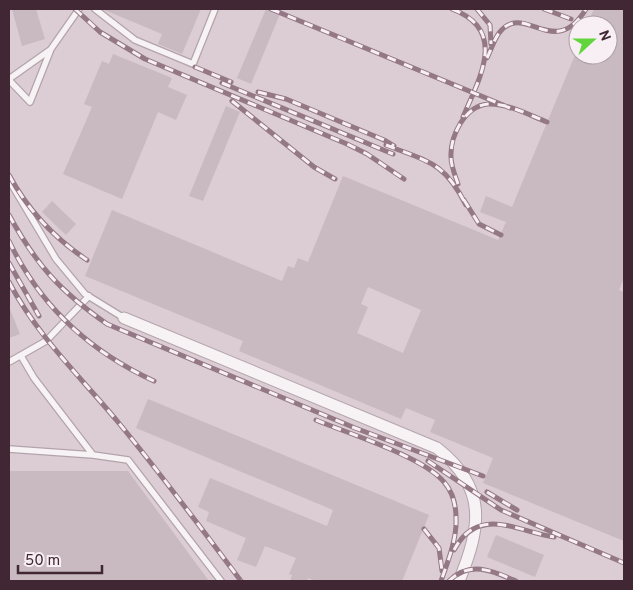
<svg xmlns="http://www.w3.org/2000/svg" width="633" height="590" viewBox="0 0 633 590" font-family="Overpass,sans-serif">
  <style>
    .built { fill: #dbcdd3; fill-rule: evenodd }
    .building { fill: #c9b9c1; fill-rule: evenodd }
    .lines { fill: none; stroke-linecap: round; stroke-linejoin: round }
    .service-casing { stroke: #b3a4ab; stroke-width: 8 }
    .minor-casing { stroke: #b3a4ab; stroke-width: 13 }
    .service { stroke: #f7f2f4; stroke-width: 5.5 }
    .minor { stroke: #f7f2f4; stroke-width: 11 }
    .rail-casing { stroke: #947885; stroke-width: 5 }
    .rail { stroke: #f7eff3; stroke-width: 3; stroke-dasharray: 9; stroke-linecap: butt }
  </style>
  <rect width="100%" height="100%" fill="#e9dfe4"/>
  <path class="built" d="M9 9H624V581H9ZM578 25H608V55H578Z"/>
  <path class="building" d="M12 9H36L45 39 22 46Z
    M102 9H201L182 54 158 44 162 34Z
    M266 9H282L251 84 237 78Z
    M594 9H624V278L619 290 624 292V541L483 483 493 458 430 432 435 420 406 408 401 419 239 351 243 341 85 276 112 210 282 281 288 266 294 268 298 258 308 262 343 176 498 240 506 222 480 212 486 196 512 207 575 55H608V25H587ZM368 287 421 310 403 353 357 333 368 307 361 304Z
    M113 54 172 78 168 87 187 95 176 120 158 112 122 199 63 174 92 107 84 104 102 61 109 64Z
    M226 106 240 112 203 201 189 196Z
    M52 201 76 224 66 235 42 212Z
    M9 307 20 334 9 338Z
    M148 399 429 515 402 581H315L308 578 307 581H290L292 575 289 574 296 558 265 546 256 567 237 560 246 538 206 521 209 512 198 507 210 478 327 526 333 510 136 428Z
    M9 471H128L209 581H9Z
    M496 535 544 555 535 577 487 557Z"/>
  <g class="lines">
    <defs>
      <path id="service" d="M95 9 135 40 193 64 215 9
        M9 79 50 50
        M9 80 30 102 51 49 79 9
        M9 180 56 259 85 294 124 318
        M9 362 46 341 89 296
        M9 449 93 455 34 378 21 356
        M93 455 128 460 221 581"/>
      <path id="minor" d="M124 318 437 448C488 488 481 527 459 581"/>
    </defs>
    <use href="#service" class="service-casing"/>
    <use href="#minor" class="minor-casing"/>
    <use href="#service" class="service"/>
    <use href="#minor" class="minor"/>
    <defs>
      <path id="rail" d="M75 9 100 32 145 59 347 144 367 154 404 179
        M271 9 510 108
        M452 9C508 30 480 77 463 117
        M477 9 490 25 491 44
        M544 9 571 19
        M487 58C491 50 494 40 499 33 524 0 554 62 586 9
        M195 67 231 82
        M222 83 393 154
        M258 92 286 99 384 140 394 146
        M232 101 314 167 335 179
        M386 145C429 162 444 162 466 205
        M9 175C28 210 54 238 87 260
        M458 184C455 175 451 166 451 157 450 137 464 106 488 104 507 103 529 115 547 122
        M464 200 479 224 501 235
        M9 215C37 266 60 291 107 324L355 428 483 476
        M9 241C40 306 89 351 154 381
        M9 263 39 316
        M9 282C38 337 79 375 118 422 161 474 201 528 241 581
        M316 420C349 434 422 456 444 482 452 491 456 505 456 518 457 539 448 561 441 581
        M428 461 501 510 624 563
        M487 492 517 510
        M424 529 439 548 442 571
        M454 550C478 505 516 531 554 537
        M449 581C470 560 493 571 516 581"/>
    </defs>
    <use href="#rail" class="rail-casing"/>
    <use href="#rail" class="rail"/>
  </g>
  <rect width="633" height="590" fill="none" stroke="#412733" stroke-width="20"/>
  <g transform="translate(593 40) rotate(69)"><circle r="24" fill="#f7eff3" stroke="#ae9fa6"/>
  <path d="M0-4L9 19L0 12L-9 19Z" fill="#62d53d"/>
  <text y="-8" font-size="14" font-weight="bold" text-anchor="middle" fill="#412733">N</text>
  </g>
  <path d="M18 565v8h84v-8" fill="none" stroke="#412733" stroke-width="2.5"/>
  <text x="25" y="565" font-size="15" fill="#412733" stroke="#f7eff3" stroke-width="4" paint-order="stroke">50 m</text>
</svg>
